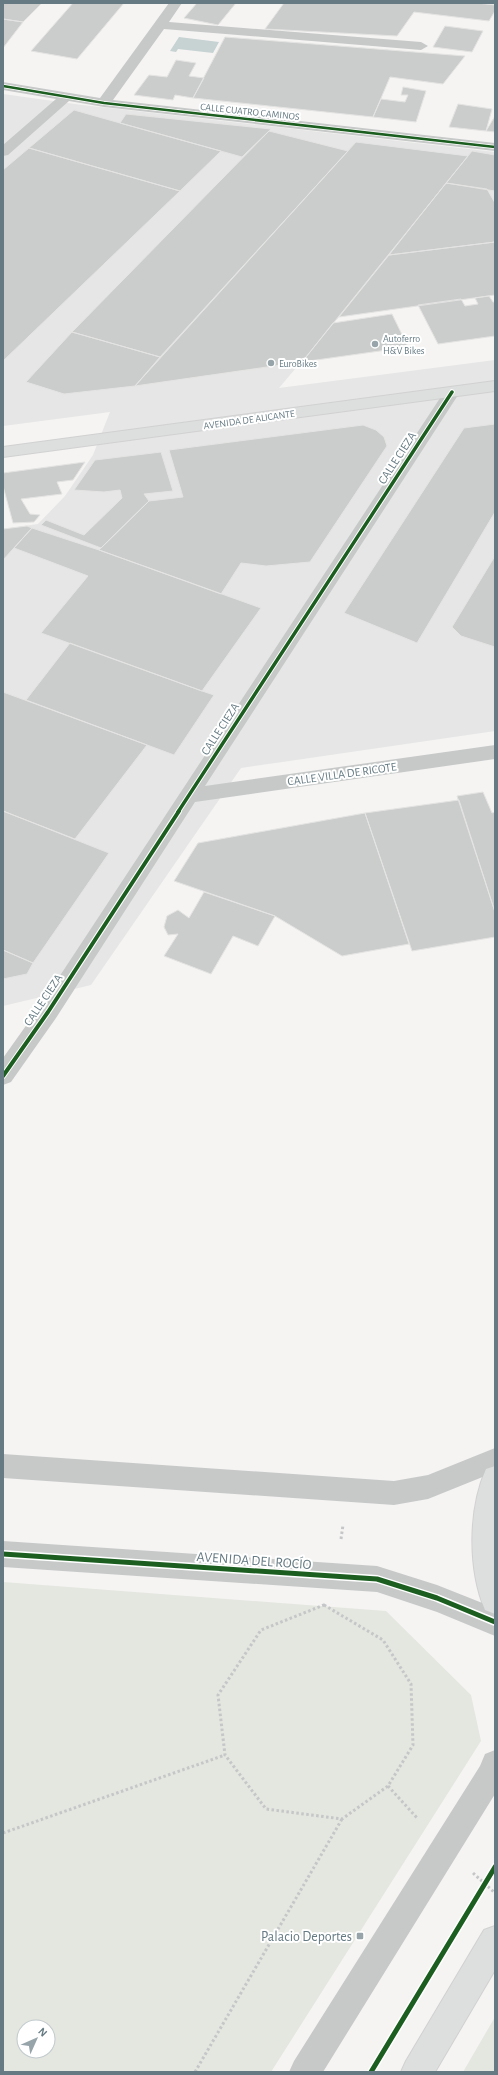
<svg xmlns="http://www.w3.org/2000/svg" width="498" height="2075" viewBox="0 0 498 2075" font-family="'Alegreya Sans',sans-serif">
  <style>
    .built { fill: #e5e6e5 }
    .green { fill: #e4e6e0; fill-rule: evenodd }
    .water { fill: #c7d2d3 }
    .building { fill: #cbcccc; stroke: #e4e4e3 }
    .lines { fill: none; stroke-linecap: round; stroke-linejoin: round }
    .primary-casing { stroke: #d1d1d1; stroke-width: 2 }
    .path { stroke: #c5c6c7; stroke-width: 3; stroke-dasharray: 2.5 2.5; stroke-linecap: butt }
    .minor { fill: #c7c9c9; fill-rule: evenodd }
    .primary { fill: #dddede; fill-rule: evenodd }
    .cycleway-far3-casing { stroke: #fff; stroke-width: 4 }
    .cycleway-far2-casing { stroke: #fff; stroke-width: 5.5 }
    .cycleway-far1-casing { stroke: #fff; stroke-width: 6 }
    .cycleway-casing { stroke: #fff; stroke-width: 8 }
    .cycleway-far3 { stroke: #1b5e20; stroke-width: 2.5 }
    .cycleway-far2 { stroke: #1b5e20; stroke-width: 3.5 }
    .cycleway-far1 { stroke: #1b5e20; stroke-width: 4 }
    .cycleway { stroke: #1b5e20; stroke-width: 5 }
    .poi-dot { fill: #97a5aa; stroke: #fff; stroke-width: 1.5 }
    .labels { text-anchor: middle; stroke-width: 4; stroke-linejoin: round; paint-order: stroke }
    .far-street-label { font-size: 10px; fill: #657a83; stroke: #fff }
    .far-poi-label { font-size: 10px; fill: #657a83; stroke: #fff; text-anchor: start }
    .street-label { font-size: 12px; fill: #657a83; stroke: #fff }
    .near-street-label { font-size: 14px; fill: #657a83; stroke: #fff }
    .near-poi-label { font-size: 14px; fill: #657a83; stroke: #fff; text-anchor: end }
  </style>
  <rect width="100%" height="100%" fill="#f5f4f3"/>
  <path class="built" d="M3 94 82 105 495 152V295L339 317 279 388 495 360V731L241 768 91 985 3 1006V529L38 524 65 496 93 455 110 412 3 426Z"/>
  <path class="green" d="M3 1582 386 1611 471 1695 481 1741 271 2072H3ZM24 2027H48V2051H24Z
    M495 2017V2072H463Z"/>
  <path class="water" d="M179 37 219 42 213 53 178 49 176 52 170 51Z"/>
  <path class="building" d="M3 3H42L23 22 3 19Z
    M73 3H124L77 59 31 51Z
    M197 3H236L218 25 184 18Z
    M284 3H477L495 5V11L489 21 414 12 397 36 265 29Z
    M3 19 23 22 3 48Z
    M445 26 483 31 472 52 433 47Z
    M225 37 465 56 443 84 390 77 373 117 193 98Z
    M176 60 196 63 189 76 204 78 193 98 175 95 173 100 134 95 149 75 167 77Z
    M403 87 426 91 416 122 373 117 381 99 405 102 408 95H401Z
    M458 104 492 109 486 131 449 127Z
    M74 110 120 123 221 151 180 191 29 148Z
    M126 114 271 129 242 157 120 123Z
    M495 116V132L486 131Z
    M269 131 348 151 160 357 72 332Z
    M356 142 468 156 302 362 135 386Z
    M29 148 180 191 3 361V170Z
    M472 151 495 155V191L446 183Z
    M446 183 487 189 495 203V242L389 255Z
    M495 242V295L339 317 389 255Z
    M489 296 493 302H495V336L438 344 418 305 461 299 465 306 478 304 475 298Z
    M392 314 408 347 302 362 333 323Z
    M72 332 160 357 135 386 64 394 26 382Z
    M495 424V512L417 643 344 613 464 428Z
    M363 425 376 430 384 437 387 446 310 562 266 566 241 563 221 594 99 550 149 501 183 497 169 450Z
    M161 452 173 491 144 494 149 501 101 548 41 525 46 520 84 535 122 498 120 490 104 492 74 490 95 460Z
    M85 462 73 480 57 482 62 494 21 499 30 514 40 515 34 522 13 523 3 486V473Z
    M27 526 32 528 3 560V529Z
    M32 528 99 550 261 608 202 691 41 633 88 576 14 548Z
    M495 556V647L461 636 452 627Z
    M70 643 202 691 214 695 174 755 26 700Z
    M3 692 147 745 75 839 3 811Z
    M483 792 492 813 495 812V912L457 796Z
    M459 800 495 912V937L412 951 365 813Z
    M3 811 109 853 33 963 3 950Z
    M365 813 409 944 342 956 275 916 174 881 198 843Z
    M204 892 275 916 258 946 233 936 211 974 164 956 178 934 168 935 164 927 167 916 178 910 189 918Z
    M3 950 33 963 27 974 3 979Z"/>
  <g class="lines">
    <defs>
      <path id="primary" d="M495 381V391L3 457V447Z
        M495 1466V1614L485 1610C468 1569 468 1511 486 1469Z
        M495 1926V1970L435 2072H401L406 2061 484 1930Z"/>
    </defs>
    <use href="#primary" class="primary-casing"/>
    <path class="path" d="M341 1539 343 1525
      M324 1605 383 1640 411 1684 413 1745 388 1786 342 1819 266 1809 225 1755 218 1695 261 1630Z
      M388 1786 418 1819
      M3 1833 225 1755
      M473 1873 495 1893
      M195 2072 342 1819"/>
    <path class="minor" d="M169 3H182L169 22 421 42 428 46 421 50 164 29 113 100 495 143V151L104 107 69 101 8 155 3 156V145L56 99 3 90V82L100 98Z
      M452 387 458 389 460 392 205 786 495 745V759L195 802 56 1018 11 1082 3 1085V1058L40 1006 444 392 446 389Z
      M495 1448V1472L428 1499 394 1505 3 1478V1454L394 1481 428 1475Z
      M3 1541 377 1566 437 1585 495 1608V1636L437 1612 377 1592 3 1567Z
      M495 1750V1794L323 2072H289L294 2061 480 1766 485 1754Z"/>
    <use href="#primary" class="primary"/>
    <defs>
      <path id="cycleway-far3" d="M3 86 104 103 495 147"/>
      <path id="cycleway-far2" d="M178 812 452 392"/>
      <path id="cycleway-far1" d="M3 1076 48 1012 179 811"/>
      <path id="cycleway" d="M3 1554 377 1579 437 1598 495 1622
        M371 2072 495 1867"/>
    </defs>
    <use href="#cycleway-far3" class="cycleway-far3-casing"/>
    <use href="#cycleway-far2" class="cycleway-far2-casing"/>
    <use href="#cycleway-far1" class="cycleway-far1-casing"/>
    <use href="#cycleway" class="cycleway-casing"/>
    <use href="#cycleway-far3" class="cycleway-far3"/>
    <use href="#cycleway-far2" class="cycleway-far2"/>
    <use href="#cycleway-far1" class="cycleway-far1"/>
    <use href="#cycleway" class="cycleway"/>
  </g>
  <g class="poi-dot">
    <circle cx="375" cy="344" r="4"/>
    <circle cx="271" cy="363" r="4"/>
    <rect x="356" y="1932" width="8" height="8" rx="2"/>
  </g>
  <g class="labels">
    <g class="far-street-label">
      <text transform="translate(250 111) rotate(6)" y="4">CALLE CUATRO CAMINOS</text>
      <text transform="translate(249 419) rotate(-8)" y="4">AVENIDA DE ALICANTE</text>
    </g>
    <g class="far-poi-label">
      <text x="383" y="342">Autoferro<tspan x="383" dy="12">H&amp;V Bikes</tspan></text>
      <text x="279" y="367">EuroBikes</text>
    </g>
    <g class="street-label">
      <text transform="translate(397 458) rotate(-57)" y="4">CALLE CIEZA</text>
      <text transform="translate(220 729) rotate(-57)" y="4">CALLE CIEZA</text>
      <text transform="translate(342 774) rotate(-8)" y="4">CALLE VILLA DE RICOTE</text>
      <text transform="translate(43 1000) rotate(-56)" y="4">CALLE CIEZA</text>
    </g>
    <g class="near-street-label">
      <text transform="translate(254 1560) rotate(4)" y="5">AVENIDA DEL ROCÍO</text>
    </g>
    <g class="near-poi-label">
      <text x="352" y="1941">Palacio Deportes</text>
    </g>
  </g>
  <rect width="498" height="2075" fill="none" stroke="#657a83" stroke-width="8"/>
  <g transform="translate(36 2039) rotate(45)"><circle r="19" fill="#ffffff" stroke="#c1cacd"/>
  <path d="M0-3L7 15L0 10L-7 15Z" fill="#97a5aa"/>
  <text y="-6" font-size="11" font-weight="bold" text-anchor="middle" fill="#657a83">N</text>
  </g>
</svg>
